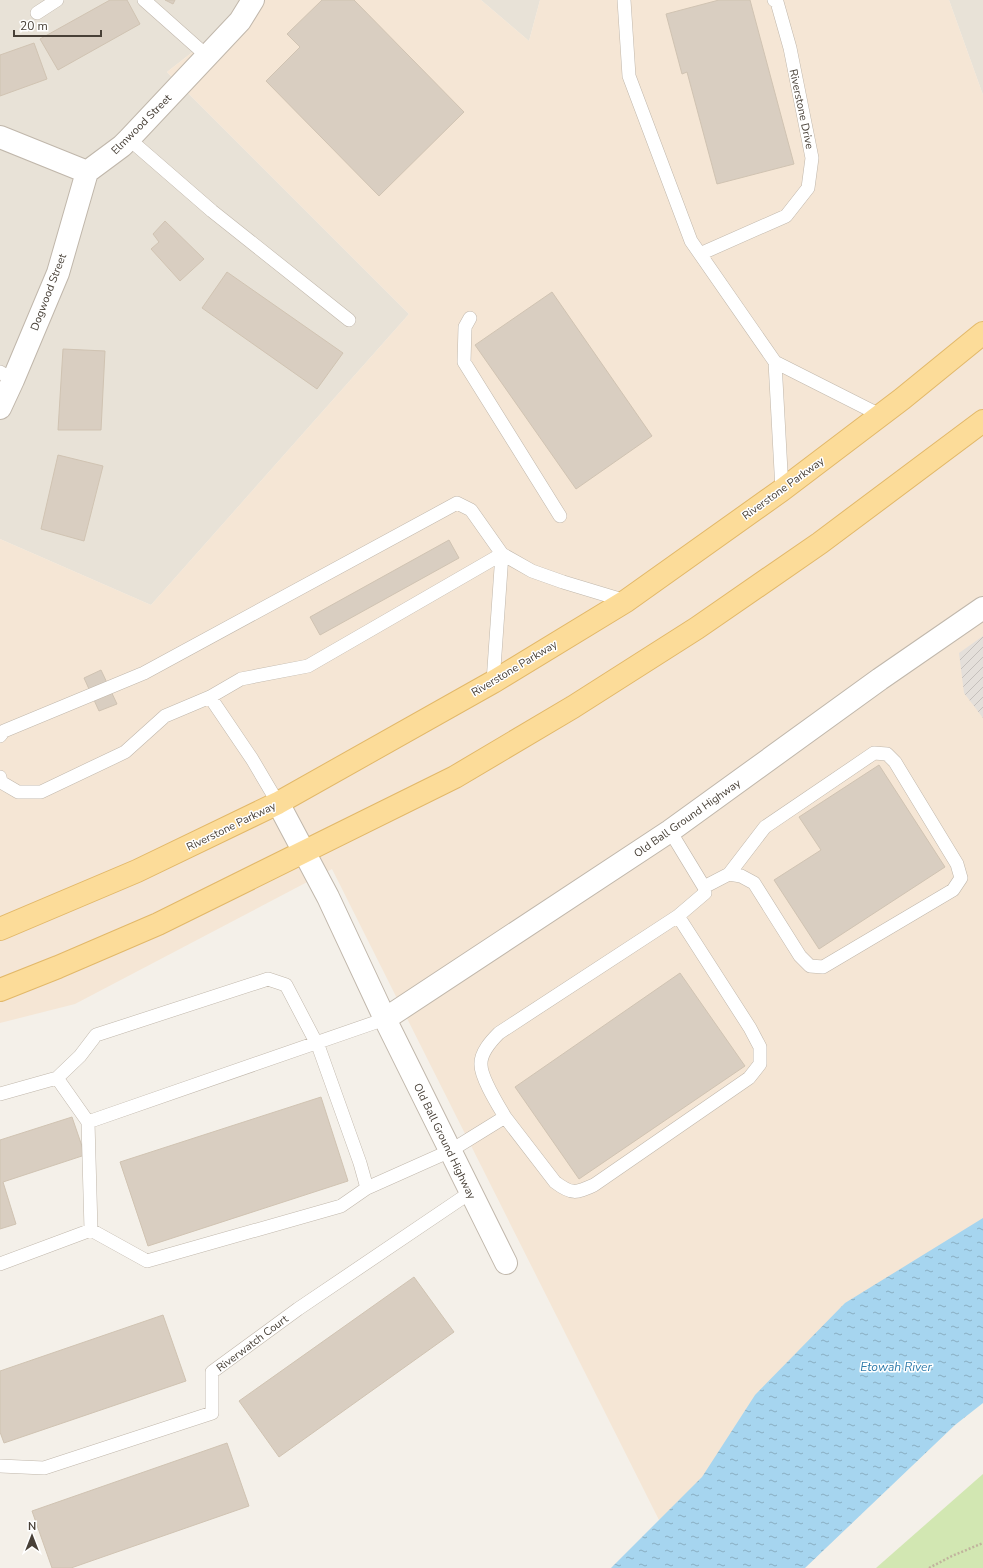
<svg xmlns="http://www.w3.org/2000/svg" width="983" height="1568" viewBox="0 0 983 1568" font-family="'Nunito Sans',sans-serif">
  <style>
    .residential { fill: #e8e2d7 }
    .commercial { fill: #f5e6d5 }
    .industrial { fill: url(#industrial-furrows) }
    .green { fill: #d2e7b2 }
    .water { fill: url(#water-ripples) }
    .building { fill: #d9cec1; stroke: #d0c3b2 }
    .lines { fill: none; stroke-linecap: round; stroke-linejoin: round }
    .service-casing { stroke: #c0b7ab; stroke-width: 14 }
    .minor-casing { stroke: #c0b7ab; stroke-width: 24 }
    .primary-casing { stroke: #e2b869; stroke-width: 24 }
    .path { stroke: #c1b39d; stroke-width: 2.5; stroke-dasharray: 2 2; stroke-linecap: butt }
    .service { stroke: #fff; stroke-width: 13 }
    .minor { stroke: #fff; stroke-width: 22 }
    .primary { stroke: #fcdc99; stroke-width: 22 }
    .labels { text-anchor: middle; stroke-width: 3; stroke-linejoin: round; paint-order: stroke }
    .street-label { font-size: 11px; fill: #484037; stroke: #fff }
    .water-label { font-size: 12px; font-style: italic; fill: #2f7cab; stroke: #fff }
  </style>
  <defs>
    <pattern id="industrial-furrows" width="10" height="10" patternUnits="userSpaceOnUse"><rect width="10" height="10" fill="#e4dfda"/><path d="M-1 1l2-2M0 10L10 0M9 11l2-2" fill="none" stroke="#c5c0bc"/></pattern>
    <pattern id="water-ripples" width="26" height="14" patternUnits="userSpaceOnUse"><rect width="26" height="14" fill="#a6d5ef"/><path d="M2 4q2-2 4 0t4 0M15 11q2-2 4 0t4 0" fill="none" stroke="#89aec2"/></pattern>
  </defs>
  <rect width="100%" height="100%" fill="#f4f0e9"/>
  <path class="residential" d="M0 0H259L167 72 409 314 151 605 0 539Z
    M481 0H540L529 41Z
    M949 0H983V95Z"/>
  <path class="commercial" d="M259 0H481L529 41 540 0H949L983 95V1249L674 1541 659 1520 332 869 75 1004 0 1023V539L151 605 409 314 167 72Z"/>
  <path class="industrial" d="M983 636V718L964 693 959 653Z"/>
  <path class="green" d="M983 1474V1568H876Z"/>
  <path class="water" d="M983 1218V1403L955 1425 805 1568H611L702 1477 755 1395 845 1303Z"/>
  <path class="building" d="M110 0H127L140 24 58 70 40 39Z
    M165 0H175L173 4Z
    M322 0H354L464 112 379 196 266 81 300 47 287 34Z
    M719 0H750L794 164 717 184 687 72 682 74 666 14Z
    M34 43 47 79 0 96V55Z
    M165 221 204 259 180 281 151 249 159 242 153 234Z
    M227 272 343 353 317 389 202 308Z
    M552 292 652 436 576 489 475 345Z
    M63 349 105 351 101 430H58Z
    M58 455 103 466 84 541 41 529Z
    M449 540 459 558 320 635 310 617Z
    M101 670 117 704 99 711 84 678Z
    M879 765 945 867 819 949 774 880 821 850 799 817Z
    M680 973 745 1066 579 1179 515 1087Z
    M321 1097 348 1181 148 1246 120 1162Z
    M72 1117 85 1155 3 1182 16 1224 0 1229V1140Z
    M414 1277 454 1332 279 1457 239 1401Z
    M163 1315 186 1381 4 1443 0 1432V1371Z
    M227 1443 249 1506 71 1568H52L32 1511Z"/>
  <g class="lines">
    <defs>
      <path id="service" d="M144 0 207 56
        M624 0 629 76 691 241 775 362 880 415
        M37 13 57 0
        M129 139 212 211 349 320
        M700 254 786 216 808 188 812 158 790 48 777 2 774 0
        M470 318 465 327 464 362 560 516
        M775 362 782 490
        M0 372 13 380
        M493 682 502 554
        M210 697 252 759 278 803
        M0 736 4 731 144 673 457 503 471 510 502 554 532 571 563 582 626 601
        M0 777 1 782 18 792H41L125 752 165 716 210 697 241 679 308 666 502 554
        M704 887 729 874 741 876 754 883 800 956 810 966 823 967 953 890 961 878 957 864 895 762 887 754 874 753 765 827 729 874
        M57 1078 88 1122 91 1230
        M0 1094 57 1078 80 1056 96 1035 268 979 286 985 319 1048 360 1163 367 1188
        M505 1117 555 1182C572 1195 576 1193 594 1185L749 1078 760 1064V1047L750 1028 678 916
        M88 1122 385 1019
        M0 1264 91 1230 147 1261 341 1206 367 1188 450 1151 505 1117C498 1105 481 1078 481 1065 480 1053 491 1041 499 1033L678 916 705 893 704 887 670 831
        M0 1466 44 1468 212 1413V1372L298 1309 471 1192"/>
      <path id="minor" d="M0 137 87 172 122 146 129 139 240 21 253 0
        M0 408 13 380 58 273 87 172
        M278 803 328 897 385 1019 670 831 880 679 983 608
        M385 1019 506 1263"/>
      <path id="primary" d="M0 929 137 871 278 803 493 682 626 601 782 490 902 399 983 333
        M0 990 58 967 158 924 455 777 573 707 697 628 820 543 983 421"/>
    </defs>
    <use href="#service" class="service-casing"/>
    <use href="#minor" class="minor-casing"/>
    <use href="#primary" class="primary-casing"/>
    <path class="path" d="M929 1568 952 1556 983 1543"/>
    <use href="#service" class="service"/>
    <use href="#minor" class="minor"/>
    <use href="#primary" class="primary"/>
  </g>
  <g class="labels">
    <g class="street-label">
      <text transform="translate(802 109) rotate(78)" y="4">Riverstone Drive</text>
      <text transform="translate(141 124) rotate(-45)" y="4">Elmwood Street</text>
      <text transform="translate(48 292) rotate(-69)" y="4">Dogwood Street</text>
      <text transform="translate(783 488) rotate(-36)" y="4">Riverstone Parkway</text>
      <text transform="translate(514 668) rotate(-31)" y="4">Riverstone Parkway</text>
      <text transform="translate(687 818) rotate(-35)" y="4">Old Ball Ground Highway</text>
      <text transform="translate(231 826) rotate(-26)" y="4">Riverstone Parkway</text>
      <text transform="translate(445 1141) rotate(64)" y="4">Old Ball Ground Highway</text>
      <text transform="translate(252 1343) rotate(-37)" y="4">Riverwatch Court</text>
    </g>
    <g class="water-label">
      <text x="896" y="1371">Etowah River</text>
    </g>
  </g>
  <g transform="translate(32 1536)" stroke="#ffffff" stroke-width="3" paint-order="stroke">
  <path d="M0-3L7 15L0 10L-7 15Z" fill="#484037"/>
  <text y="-6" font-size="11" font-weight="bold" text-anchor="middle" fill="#484037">N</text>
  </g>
  <path d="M14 30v6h87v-6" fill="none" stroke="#484037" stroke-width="2"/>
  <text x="20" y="30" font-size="12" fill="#484037" stroke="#ffffff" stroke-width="3" paint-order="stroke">20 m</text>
</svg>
